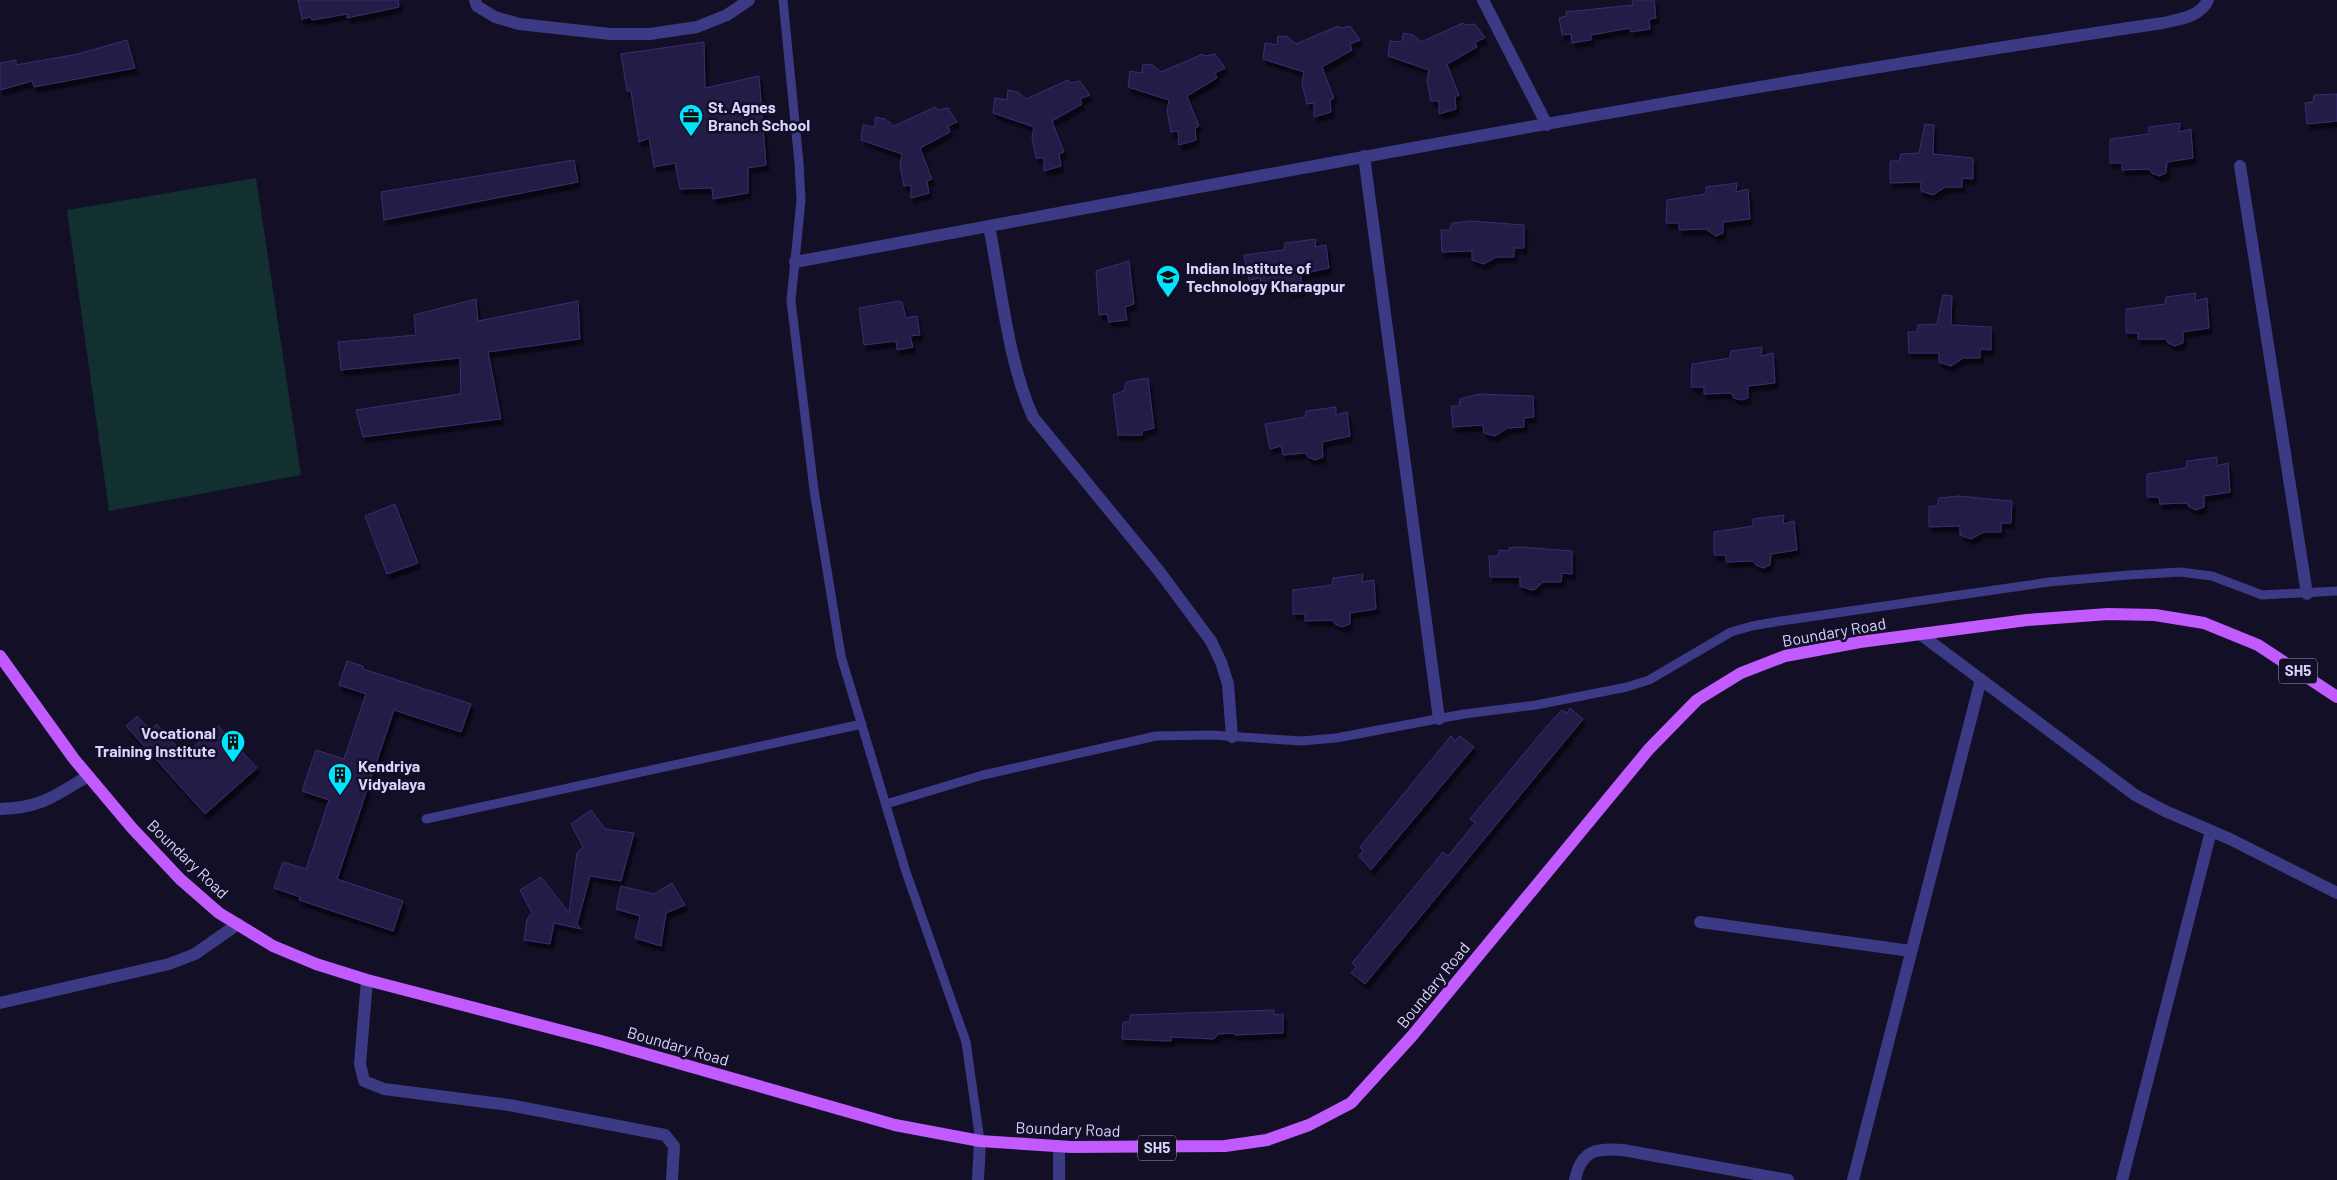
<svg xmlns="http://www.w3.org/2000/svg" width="2337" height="1180" viewBox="0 0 2337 1180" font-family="Barlow,sans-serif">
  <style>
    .green { fill: #12302f }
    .building { fill: #241b47; stroke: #3b2d73; filter: url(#shadow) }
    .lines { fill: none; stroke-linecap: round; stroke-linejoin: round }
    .service { stroke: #3d3a85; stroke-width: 9 }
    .minor { stroke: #3d3a85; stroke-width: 12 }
    .primary { stroke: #c25bff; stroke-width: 12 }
    .labels { text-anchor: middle; stroke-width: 5; stroke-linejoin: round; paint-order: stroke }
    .shield { fill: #130f26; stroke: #9e99be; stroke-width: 1 }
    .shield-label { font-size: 15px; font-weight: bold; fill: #d9d4ff }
    .poi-label { font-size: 16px; font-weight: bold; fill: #d9d4ff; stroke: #130f26; text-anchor: start }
    .street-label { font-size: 16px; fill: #d9d4ff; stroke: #130f26 }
  </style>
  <defs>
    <filter id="shadow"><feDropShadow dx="3" dy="5.5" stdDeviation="1" flood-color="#0009"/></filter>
  </defs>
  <rect width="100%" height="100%" fill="#130f26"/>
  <path class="green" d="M256 178 301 475 109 511 67 210Z"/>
  <path class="building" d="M298 0H398L399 7 347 18V14L312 20 311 17 302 19Z
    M1632 0H1654L1656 18 1649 19 1650 29 1631 32 1630 28 1591 35V40L1572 43 1571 34 1562 35 1559 18 1566 16V12L1633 5Z
    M1463 23 1465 25 1475 24 1485 38 1475 42 1477 47 1447 64 1459 95 1455 97 1456 109 1439 114V101H1431L1427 80 1429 70 1388 56 1390 41 1402 42 1403 33 1413 35 1421 42Z
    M1338 26 1340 28 1350 26 1360 40 1350 44 1352 50 1322 67 1334 98 1330 100 1331 112 1314 117V103L1307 104 1302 83 1304 72 1263 59 1265 43 1277 45 1278 36 1288 37 1296 44Z
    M127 40 135 68 34 87 32 81 0 90V63L16 60V65L78 54Z
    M704 42 705 88 759 76 766 165 748 168V193L713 199 712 188 680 189 675 163 654 167 649 138 639 142 631 91H627L621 54Z
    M1203 54 1205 56 1215 54 1225 68 1215 73 1217 78 1187 96 1199 126 1195 128 1196 140 1179 145 1178 131 1171 132 1167 111 1169 100 1128 87 1130 71 1142 73 1143 64 1153 65 1161 72Z
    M1068 80 1070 83 1080 81 1090 95 1080 99 1082 104 1052 121 1064 152 1059 154 1061 166 1044 171V158H1036L1032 137 1034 127 993 113 995 98 1007 100 1008 90 1018 92 1026 99Z
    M2337 94V121L2307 124 2305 103 2313 102 2314 95Z
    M935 107 938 110 948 108 957 122 948 126 950 132 920 148 932 179 927 181 929 193 911 198V185L904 186 900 165 902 154 861 140 863 125 875 127V117L885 119 894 126Z
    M2180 123 2179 132 2191 129 2193 158 2167 162 2166 173 2159 176 2152 173 2149 169 2122 170V163H2110V139L2149 134V127Z
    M1925 124 1934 125 1933 154 1973 158V179L1962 178V187H1945L1933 195 1921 191V182L1890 183V161H1899L1901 154 1919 153Z
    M574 160 578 182 384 220 381 192Z
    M1737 183 1736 192 1748 189 1750 219 1723 222V233L1716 236 1706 229 1679 230V223H1666L1667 200 1706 194V187Z
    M1471 221 1524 225V248H1514V257H1496L1484 264 1472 260V251L1442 252 1441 230H1450L1452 223Z
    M1316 239 1315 247 1326 245 1329 268 1301 274 1302 289 1294 292 1287 289 1285 285 1262 287 1260 278 1249 280 1244 255 1284 250 1285 243Z
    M1129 261 1134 304 1125 307 1127 320 1109 322 1107 314 1099 315 1096 271Z
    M2196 293 2195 301 2207 298 2209 328 2183 332V343L2175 346 2168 343 2166 339H2138V333H2126V309L2165 304 2166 297Z
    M1943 295 1952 296 1951 325 1991 327V350L1980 349V358H1963L1951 366 1939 362V353H1909L1908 332H1917L1918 325 1937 324Z
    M476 299 478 321 578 301 580 339 488 352 501 419 363 437 356 410 461 394 460 358 341 370 338 342 416 335 414 315Z
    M899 301 902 302 906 318 917 316 920 335 910 336 913 347 897 350 896 341 864 345 859 308Z
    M1762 347 1761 356 1773 353 1775 383 1748 386V398L1741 400 1734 398 1731 393 1704 394V387H1691L1692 364 1730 358 1731 351Z
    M1148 378 1154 428 1142 431V435H1118L1113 395 1124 391 1126 382Z
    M1479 394 1533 396 1534 417 1524 418V427L1507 428 1495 436 1484 433 1483 425 1453 427 1451 406H1459L1460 399Z
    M1336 407V415L1347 412 1350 436 1322 442 1323 457 1315 460 1308 457 1306 453 1283 455 1281 446 1270 449 1265 424 1305 417 1306 411Z
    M2217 457V466L2228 463 2230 492 2204 496V507L2196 510 2189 507 2187 503 2160 504 2159 497H2147V474L2186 468 2187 461Z
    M1958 496 2012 501 2011 523H2001V532H1984L1971 539 1960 535V526L1929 527V506H1937L1939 498Z
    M395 504 418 563 387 574 365 516Z
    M1784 515 1783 524 1794 521 1797 550 1771 554 1770 565 1763 568 1756 565 1753 561 1726 562V555H1714V532L1753 526V519Z
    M1519 547 1572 551V574L1562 573 1561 582H1543L1536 589 1531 590 1520 586V577H1490L1489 556H1498L1499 550 1509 551V548Z
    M1363 574 1362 582 1374 580 1376 609 1350 613V624L1342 627 1335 624 1333 620 1305 621V614H1293V590L1332 585 1333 578Z
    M347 661 363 666V669L471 704 461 732 394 710 337 879 403 901 393 931 299 900 300 897 274 888 283 862 306 869 329 800 302 791 316 750 344 759 366 694 339 685Z
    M1570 708 1583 719 1365 984 1351 973 1356 967 1352 963 1443 852 1448 856 1475 823 1470 819 1546 727 1562 710 1567 713Z
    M137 716 150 730 157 724 184 755 218 726 257 768 205 814 126 726Z
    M1451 736 1455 741 1460 736 1474 747 1371 870 1359 856 1363 851 1360 847Z
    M591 810 605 829 634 833 621 881 590 876 577 924 581 929 554 923 550 944 524 940 527 919 532 913 520 890 541 877 569 913 577 853 583 847 571 824Z
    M672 883 685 905 666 913 661 946 635 938 640 916 616 909 621 886 654 894Z
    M1274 1010V1015L1283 1014V1033L1235 1035 1233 1033 1218 1034 1214 1039 1171 1037V1041L1122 1039 1123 1022H1130V1015Z"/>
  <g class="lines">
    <path class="service" d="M783 0 799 163 801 200 791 301 814 490 841 656 906 872 966 1042 980 1141
      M886 804 983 775 1156 736 1211 735 1302 741 1336 738 1464 714 1536 705 1627 687 1649 680 1731 632 1752 626 1781 621 2049 582 2128 575 2180 572 2212 576 2262 595 2337 591
      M426 819 862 724"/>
    <path class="minor" d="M475 0 477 6 495 17 519 24 610 34H650L697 27 727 15 749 0
      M1483 0 1547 125
      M1364 156 1439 719
      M2240 166 2307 594
      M989 226C1001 286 1008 362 1033 417L1159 571 1211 641 1221 662 1228 684 1232 737
      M795 262C1250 178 1705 90 2163 23 2180 19 2200 17 2208 0
      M1920 634 2135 795 2165 811 2230 839 2337 893
      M0 809C40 808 55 796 88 776
      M1700 922 1911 951
      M367 980 360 1064 364 1081 384 1089 509 1105 665 1135 674 1146 672 1180
      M0 1003 169 964 195 954 238 924
      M1059 1147V1180
      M978 1180 980 1141
      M1575 1180C1581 1150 1596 1148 1623 1150L1788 1180
      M1853 1180 1981 679
      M2122 1180 2211 831"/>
    <path class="primary" d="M0 656 74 759 132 828 180 879 219 913 273 946 316 964 367 980 601 1041 895 1125 980 1141 1071 1147 1225 1146 1267 1140 1309 1125 1351 1103 1412 1036 1649 749 1697 700 1741 673 1785 656 1860 642 2027 620 2108 614 2155 615 2204 623 2258 645 2337 697"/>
  </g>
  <defs>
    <symbol id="office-pin" viewBox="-11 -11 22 30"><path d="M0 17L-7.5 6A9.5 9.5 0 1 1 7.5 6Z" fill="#00e5ff" stroke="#130f26"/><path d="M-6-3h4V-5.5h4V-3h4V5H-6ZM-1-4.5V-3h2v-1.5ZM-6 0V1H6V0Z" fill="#111"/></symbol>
    <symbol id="university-pin" viewBox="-11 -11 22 30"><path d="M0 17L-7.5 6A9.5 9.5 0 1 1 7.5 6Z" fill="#00e5ff" stroke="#130f26"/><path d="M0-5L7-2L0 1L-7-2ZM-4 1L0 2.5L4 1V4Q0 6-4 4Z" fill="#111"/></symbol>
    <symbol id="building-pin" viewBox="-11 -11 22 30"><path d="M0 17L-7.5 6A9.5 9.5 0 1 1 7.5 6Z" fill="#00e5ff" stroke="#130f26"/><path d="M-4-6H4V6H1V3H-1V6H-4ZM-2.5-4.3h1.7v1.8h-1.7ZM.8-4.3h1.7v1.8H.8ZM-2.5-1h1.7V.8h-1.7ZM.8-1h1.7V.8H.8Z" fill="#111"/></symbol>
  </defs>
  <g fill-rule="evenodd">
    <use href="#office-pin" x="677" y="102" width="28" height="38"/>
    <use href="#university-pin" x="1154" y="263" width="28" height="38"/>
    <use href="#building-pin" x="219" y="728" width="28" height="38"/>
    <use href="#building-pin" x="326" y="761" width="28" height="38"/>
  </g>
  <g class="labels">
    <g class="shield">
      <rect x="2279" y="658.5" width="38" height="25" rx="4"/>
      <rect x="1138" y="1135.5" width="38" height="25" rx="4"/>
    </g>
    <g class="shield-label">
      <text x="2298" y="676">SH5</text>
      <text x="1157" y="1153">SH5</text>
    </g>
    <g class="poi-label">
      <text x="708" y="113">St. Agnes<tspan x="708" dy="18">Branch School</tspan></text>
      <text x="1186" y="274">Indian Institute of<tspan x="1186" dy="18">Technology Kharagpur</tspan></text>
      <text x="216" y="739" text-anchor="end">Vocational<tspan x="216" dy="18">Training Institute</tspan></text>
      <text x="358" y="772">Kendriya<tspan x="358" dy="18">Vidyalaya</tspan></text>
    </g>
    <g class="street-label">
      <text transform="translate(1834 632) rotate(-10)" y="6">Boundary Road</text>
      <text transform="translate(188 859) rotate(44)" y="6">Boundary Road</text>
      <text transform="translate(1433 985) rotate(-51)" y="6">Boundary Road</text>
      <text transform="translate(678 1046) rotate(16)" y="6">Boundary Road</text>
      <text transform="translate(1068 1129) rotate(2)" y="6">Boundary Road</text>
    </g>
  </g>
</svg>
